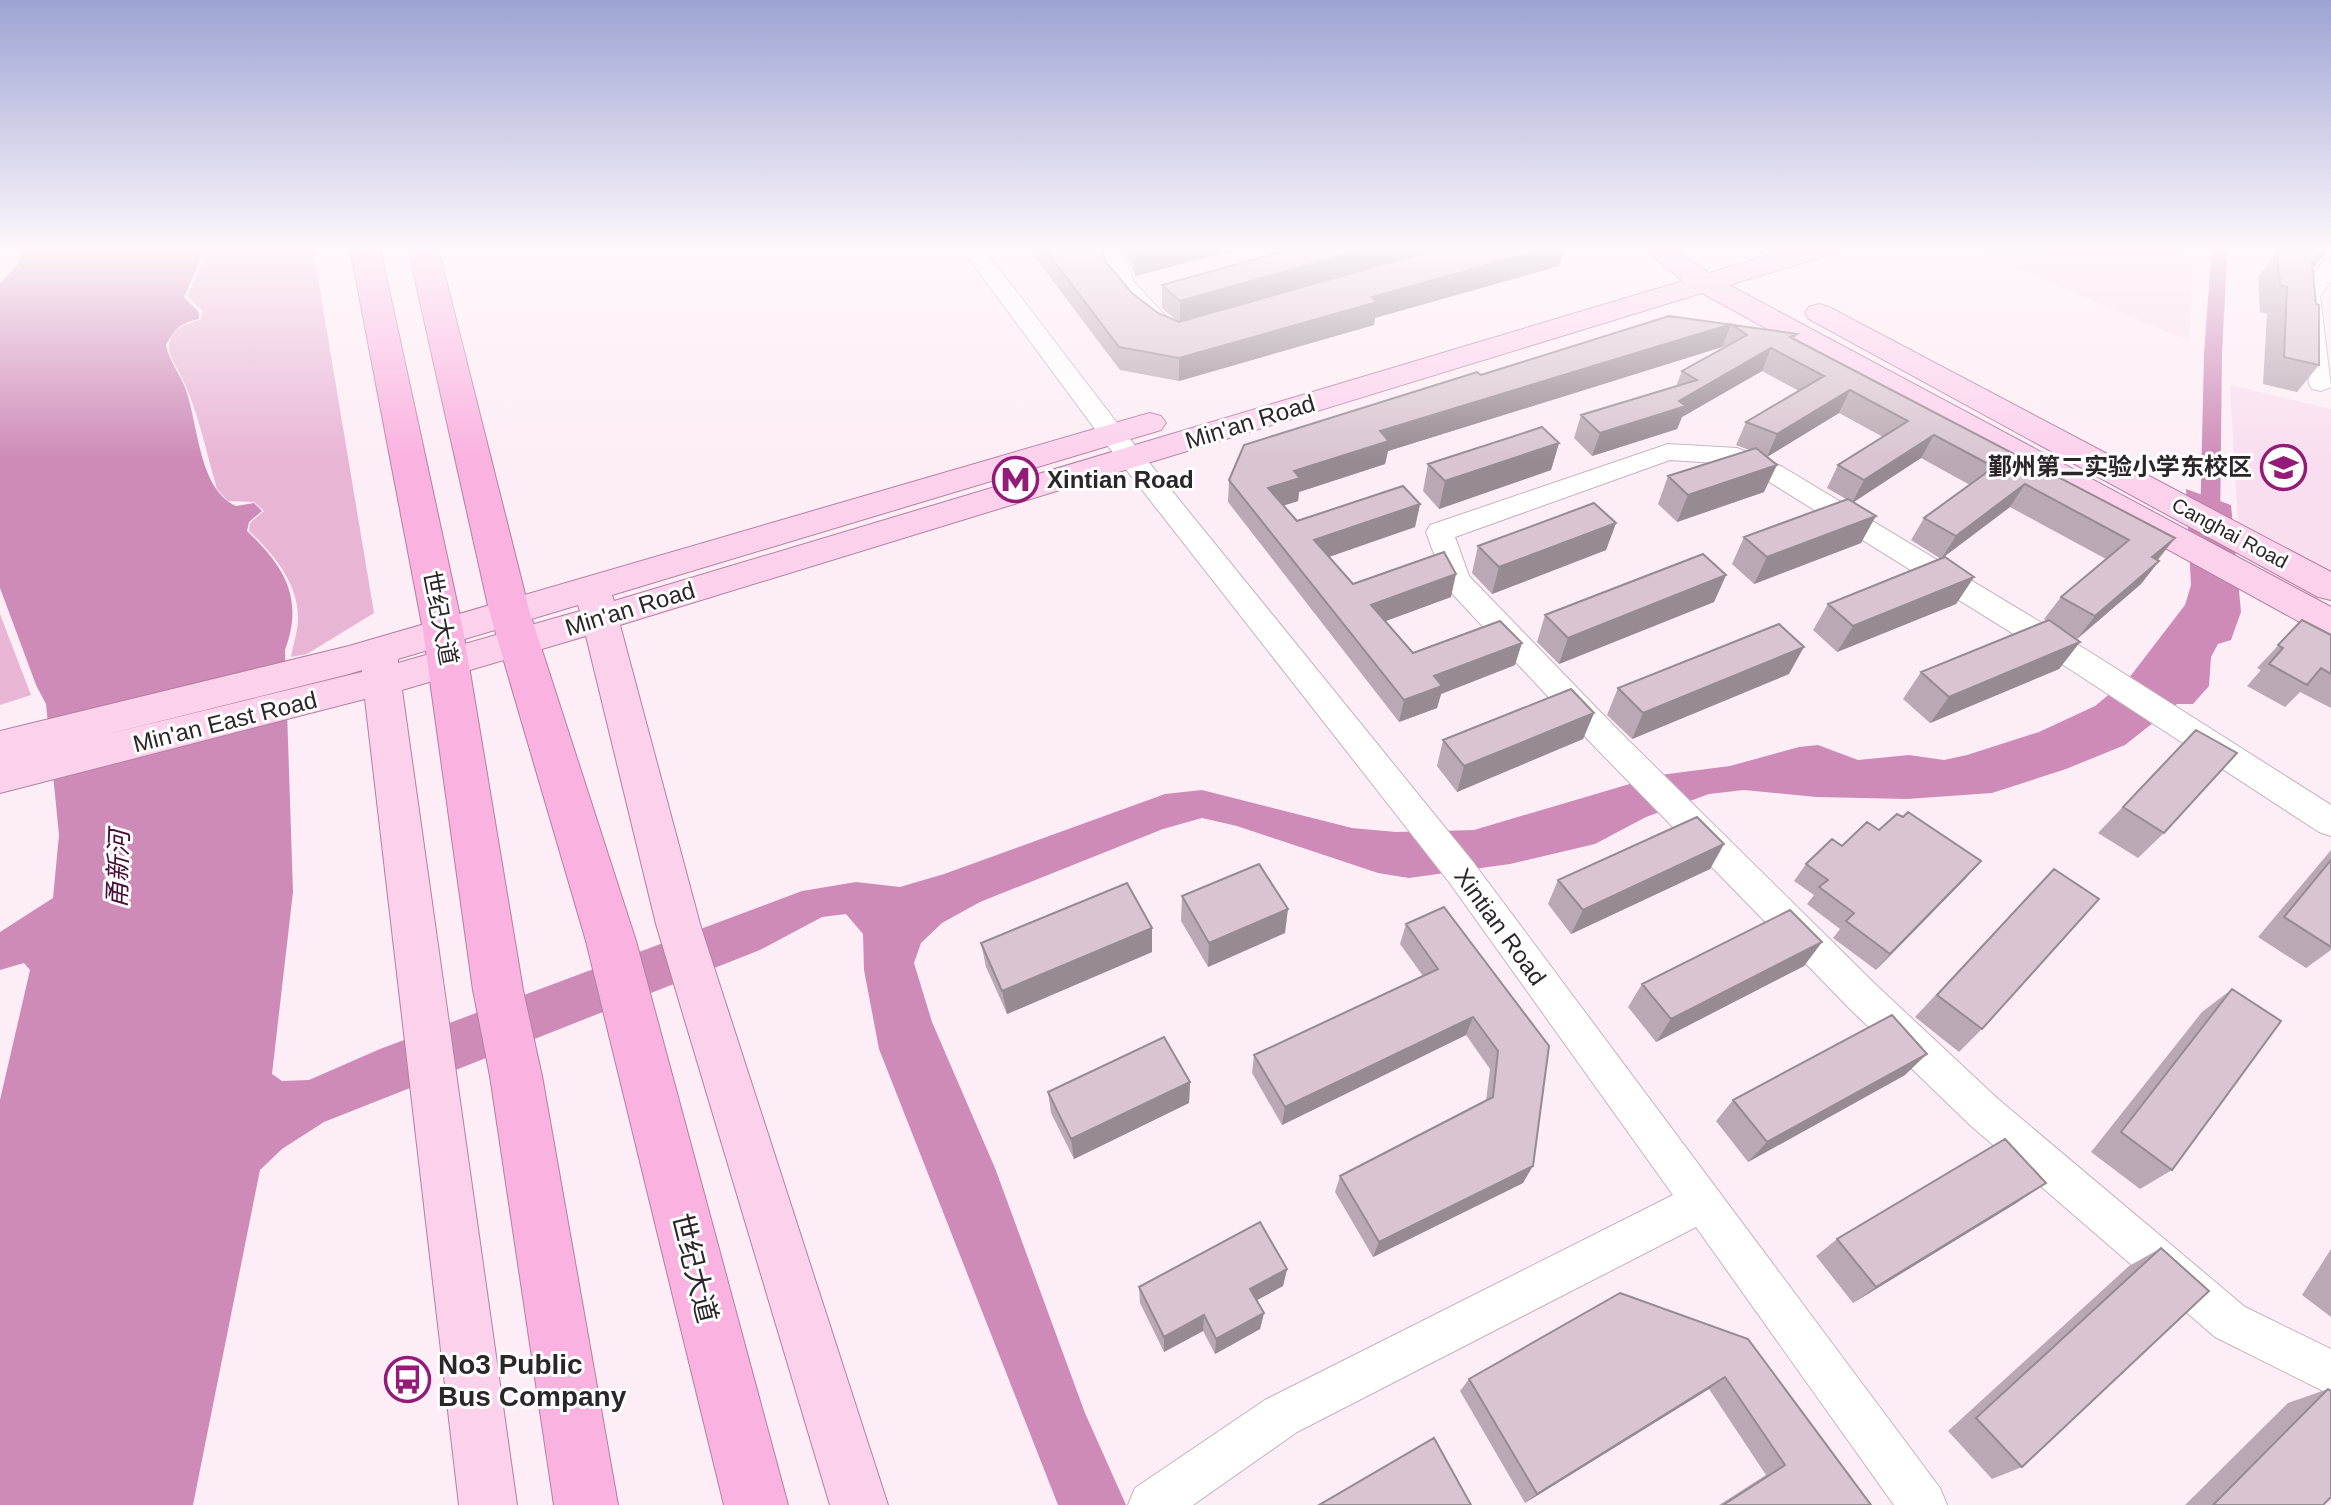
<svg xmlns="http://www.w3.org/2000/svg" width="2331" height="1505" viewBox="0 0 2331 1505" font-family="Arial,'Noto Sans SC',sans-serif">
  <style>
    .built { fill: #f9deef }
    .green { fill: #e8b5d5 }
    .water { fill: #ce8bb7 }
    .lines { fill: none; stroke-linecap: round; stroke-linejoin: round }
    .canal { fill: #ce8bb7; fill-rule: evenodd }
    .minor-casing { stroke: #c5b2be; stroke-width: 2 }
    .major-casing { stroke: #b281a0; stroke-width: 2 }
    .highway-casing { stroke: #b281a0; stroke-width: 2 }
    .minor { fill: #fff; fill-rule: evenodd }
    .major { fill: #fcd1ec; fill-rule: evenodd }
    .highway { fill: #fab2e0; fill-rule: evenodd }
    .wall { fill: #baa9b4 }
    .shaded-wall { fill: #978a92 }
    .building { fill: #d8c5d1; stroke: #978a92; stroke-width: 2 }
    .labels { text-anchor: middle; stroke-width: 6; stroke-linejoin: round; paint-order: stroke }
    .far-street-label { font-size: 20px; fill: #2c2529; stroke: #fff }
    .street-label { font-size: 24px; fill: #2c2529; stroke: #fff }
    .poi-label { font-size: 24px; font-weight: bold; fill: #2c2529; stroke: #fff; text-anchor: end }
    .water-label { font-size: 26px; font-style: italic; fill: #490d39; stroke: #fff }
    .near-street-label { font-size: 28px; fill: #2c2529; stroke: #fff }
    .near-poi-label { font-size: 28px; font-weight: bold; fill: #2c2529; stroke: #fff; text-anchor: start }
  </style>
  <rect width="100%" height="100%" fill="#fdedf6"/>
  <path class="built" d="M1968 248H2173L2193 256 2189 341Z
    M2230 385 2331 409V573L2238 524Z"/>
  <path class="green" d="M199 248H313L374 613 307 654 291 657C293 644 298 631 298 619 299 584 273 553 249 531L250 523 264 511 254 502 228 501 217 489C206 452 198 409 180 374 176 365 168 356 169 345 171 327 188 324 201 319L202 311 187 296 204 258Z
    M0 614 31 695 0 705Z"/>
  <path class="water" d="M23 248H197L202 257 184 297 199 312V319C181 323 175 328 166 345 169 360 178 371 184 385 199 421 197 488 236 506L254 503 262 511 249 522 247 531C285 567 304 599 285 650L293 892 272 1074 282 1081 309 1080 380 1049 802 891 856 882 900 887 944 874 1165 794 1202 790 1352 828 1396 832 1474 830 1660 775 1730 766 1799 747 1818 745 1858 760 1909 755 1944 760 1967 755 2039 732 2095 706 2129 678 2185 605 2191 585 2186 489 2231 505 2241 612 2231 640 2218 644 2211 657 2209 686 2193 704H2177L2125 745 2066 769 1992 793 1907 799 1816 797 1744 790 1709 794 1646 817 1595 844 1510 864 1409 878 1378 873 1237 826 1202 818 1163 829 980 902 942 923 921 943 914 963 932 1022 995 1168 1085 1413 1126 1505H1058L879 1049 864 970 863 934 846 914 822 917 760 950 324 1122 282 1149 260 1170 193 1505H0V1100L30 970 24 963 0 970V932L53 898 59 835 46 704 36 685 0 588V283L18 264Z"/>
  <g class="lines">
    <path class="canal" d="M2216 248H2232L2227 258 2222 354 2220 528 2210 535 2200 528 2204 354 2211 258Z"/>
    <defs>
      <path id="minor" d="M961 248H983L1121 428 1473 862 1940 1488 1947 1505H1894L1696 1227 1297 1432 1193 1505H1128L1135 1488 1265 1400 1673 1195 1449 882 1103 440Z
        M1097 248H1121L1134 282 1175 326 1179 331 1175 336H1159L1115 289 1103 255Z
        M2331 259V282L2320 296 2331 387 2321 391 2312 389 2309 384 2298 296 2323 261Z
        M1668 444 1737 448 1781 466 2090 652 2331 805V836L2319 832 2068 668 1763 478 1732 464 1670 460 1455 537 1469 576 1615 727 1875 984 1998 1099 2245 1307 2331 1349V1395L2215 1337 1970 1125 1849 1008 1593 745 1446 587 1426 532 1430 525Z"/>
      <path id="major" d="M1643 248H1674L1709 273 1792 248H1835L1832 254 1729 285 2331 607V636L2318 632 1702 293 620 625 700 924 888 1505H830L656 924 586 636 402 690 517 1505H459L365 699 0 793V731L349 646 1139 416 1150 413 1161 416 1166 423 1161 430 612 595 614 601 1683 281ZM578 605 580 611 398 663V659ZM362 670V672L104 735 349 674Z
        M1819 304 1829 307 2331 572V600L2318 597 1809 319 1805 313 1809 307Z"/>
      <path id="highway" d="M350 248H380L463 630 523 990 542 1076 618 1505H554L490 1076 473 990 423 630Z
        M408 248H438L529 610 636 941 788 1505H724L586 941 489 610Z"/>
    </defs>
    <use href="#minor" class="minor-casing"/>
    <use href="#major" class="major-casing"/>
    <use href="#highway" class="highway-casing"/>
    <use href="#minor" class="minor"/>
    <use href="#major" class="major"/>
    <use href="#highway" class="highway"/>
  </g>
  <path class="wall" d="M1028 248H1102L1105 261 1132 293 1158 313 1177 321 1162 308V285L1295 248H1564L1559 266 1375 318 1374 325 1179 381 1120 370Z
    M1124 248H1243L1135 276Z
    M2277 251 2317 264 2313 268 2319 365 2297 392 2263 384 2267 314 2260 312 2258 277Z
    M1669 316 1797 334 1794 340 2175 538 2158 560 2159 561 2141 584 2077 639 2065 632 2080 642 2059 669 1930 723 1903 699 1921 672 2047 621 2044 619 2061 597 2106 559 2010 507 1941 559 1911 540 1924 518 1970 485 1921 458 1854 502 1861 543 1754 584 1732 564 1744 537 1846 499 1827 488 1838 465 1883 437 1839 413 1767 457 1764 492 1677 522 1658 504 1668 476 1749 450 1736 445 1746 422 1799 391 1762 371 1682 417 1677 429 1592 456 1574 438 1581 415 1676 386 1682 371 1724 348 1722 347 1388 451 1385 464 1299 492 1298 501 1284 505 1297 521 1420 504 1415 527 1329 557 1353 584 1451 597 1385 621 1413 653 1515 665 1441 694 1437 708 1399 722 1228 502 1229 480 1481 375Z
    M1559 443 1551 470 1439 509 1423 491 1428 464Z
    M1616 523 1606 550 1492 594 1472 573 1478 546Z
    M1726 575 1714 602 1559 664 1537 642 1545 615Z
    M1974 577 1956 604 1837 652 1813 630 1828 604Z
    M2302 620 2331 635V708L2300 692 2285 707 2247 686 2261 670 2257 668Z
    M1789 674 1632 739 1607 715 1618 688Z
    M1594 713 1583 739 1457 792 1437 766 1443 740Z
    M2196 730 2164 833 2138 858 2098 833Z
    M1724 844 1710 869 1571 934 1548 904 1558 880Z
    M1842 846 1966 878 1876 970 1833 938 1840 929 1807 904 1814 895 1794 881 1806 864Z
    M2331 850V950L2306 968 2258 937Z
    M2030 894 1982 1029 1959 1052 1915 1017Z
    M1182 896 1285 933 1208 967 1181 921Z
    M1406 924 1549 1046 1523 1183 1373 1257 1335 1192 1340 1176 1486 1101 1490 1069 1466 1035 1282 1125 1252 1073 1254 1055 1423 976 1400 944Z
    M1822 942 1804 966 1656 1042 1628 1007 1642 984Z
    M981 943 1152 952 1007 1014 986 967Z
    M2232 989 2172 1170 2140 1189 2091 1152 2202 1012Z
    M1905 1075 1748 1162 1716 1121 1733 1100Z
    M1190 1082 1189 1103 1074 1159 1051 1113 1048 1092Z
    M2018 1202 1853 1303 1816 1256 1837 1239Z
    M2161 1248 2022 1467 1992 1479 1948 1431 2129 1266Z
    M2331 1249V1317L2302 1295Z
    M1287 1269 1283 1286 1257 1300 1264 1313 1260 1329 1215 1354 1203 1331 1164 1352 1140 1303 1139 1287Z
    M1748 1339 1871 1505H1719L1766 1475 1709 1389 1525 1503 1460 1391 1469 1379Z
    M2328 1389 2323 1505H2185L2288 1403Z"/>
  <path class="shaded-wall" d="M1155 248H1243L1135 276V253Z
    M1368 248H1444L1180 324V301Z
    M1548 248H1564L1559 266 1375 318 1374 325 1179 381V358L1372 297Z
    M2321 248H2329L2317 264 2292 288Z
    M1731 324 1722 347 1388 451 1385 464 1299 492 1298 501 1267 511 1268 488 1294 471 1380 431Z
    M1771 348 1762 371 1682 417 1677 429 1592 456 1600 433 1679 401Z
    M1850 390 1839 413 1767 457 1777 434Z
    M1934 435 1921 458 1852 503 1864 480Z
    M1559 443 1551 470 1439 509 1445 481Z
    M1777 465 1764 492 1677 522 1688 495Z
    M2025 484 2010 507 1941 559 1956 536Z
    M1420 504 1415 527 1311 563 1314 540Z
    M1876 516 1861 543 1754 584 1767 557Z
    M1616 523 1606 550 1492 594 1499 567Z
    M2175 538 2157 560 2152 557Z
    M2159 561 2141 584 2077 639 2095 616Z
    M1456 574 1451 597 1367 628 1371 605Z
    M1726 575 1714 602 1559 664 1568 638Z
    M1974 577 1956 604 1837 652 1853 626Z
    M2080 642 2059 669 1930 723 1949 697Z
    M1522 643 1515 665 1441 694 1437 708 1399 722 1404 700 1434 676Z
    M1804 647 1789 674 1632 739 1643 713Z
    M1594 713 1583 739 1457 792 1464 766Z
    M1724 844 1710 869 1571 934 1583 910Z
    M1981 861 1966 878 1876 970 1890 954Z
    M1288 909 1285 933 1208 967 1209 943Z
    M1152 928V952L1007 1014 1002 991Z
    M1822 942 1804 966 1656 1042 1671 1019Z
    M1473 1017 1466 1035 1282 1125 1285 1107Z
    M1927 1054 1905 1075 1748 1162 1767 1142Z
    M1190 1082 1189 1103 1074 1159 1071 1139Z
    M1533 1166 1523 1183 1373 1257 1379 1242Z
    M2046 1183 2018 1202 1853 1303 1876 1287Z
    M1287 1269 1283 1286 1248 1305 1250 1289Z
    M1264 1313 1260 1329 1215 1354 1216 1339Z
    M1204 1315 1203 1331 1164 1352V1337Z
    M1725 1377 1709 1389 1525 1503 1537 1494Z"/>
  <path class="building" d="M1044 248H1102L1105 261 1132 293 1158 313 1179 322 1441 248H1548L1372 297 1377 302 1179 358 1119 347Z
    M1132 248H1155L1135 253Z
    M1295 248H1368L1180 301 1162 285Z
    M2280 248H2326L2312 262 2316 304 2319 305V365L2284 357 2287 287 2280 285 2277 251Z
    M1669 316 1797 334 1790 337 2175 538 2152 557 2159 561 2095 616 2061 597 2129 540 2025 484 1956 536 1924 518 1994 467 1934 435 1864 480 1838 465 1908 421 1850 390 1777 434 1746 422 1824 376 1771 348 1679 401 1686 406 1600 433 1581 415 1697 380 1682 371 1747 335 1731 324 1380 431 1389 441 1294 471 1300 478 1268 488 1297 521 1403 486 1420 504 1314 540 1353 584 1444 552 1456 574 1371 605 1413 653 1500 621 1522 643 1434 676 1442 686 1404 700 1229 480 1244 445 1477 372 1481 375Z
    M1542 427 1559 443 1445 481 1428 464Z
    M1756 448 1777 465 1688 495 1668 476Z
    M1848 499 1876 516 1767 557 1744 537Z
    M1594 503 1616 523 1499 567 1478 546Z
    M1703 554 1726 575 1568 638 1545 615Z
    M1945 557 1974 577 1853 626 1828 604Z
    M2049 620 2080 642 1949 697 1921 672Z
    M2302 620 2331 635V674L2321 668 2307 685 2269 664 2283 648 2278 645Z
    M1779 624 1804 647 1643 713 1618 688Z
    M1571 689 1594 713 1464 766 1443 740Z
    M2196 730 2237 753 2164 833 2123 807Z
    M1908 812 1981 861 1890 954 1846 921 1854 913 1819 887 1828 880 1806 864 1832 839 1842 846 1867 822 1879 830 1897 814 1903 817Z
    M1697 817 1724 844 1583 910 1558 880Z
    M2331 860V947L2284 917Z
    M1259 864 1288 909 1209 943 1182 896Z
    M2054 869 2099 899 1982 1029 1937 995Z
    M1127 883 1152 928 1002 991 981 943Z
    M1444 907 1549 1046 1533 1166 1379 1242 1340 1176 1493 1097 1498 1051 1473 1017 1285 1107 1254 1055 1438 969 1406 924Z
    M1790 910 1822 942 1671 1019 1642 984Z
    M2232 989 2281 1021 2172 1170 2121 1132Z
    M1892 1015 1927 1054 1767 1142 1733 1100Z
    M1164 1037 1190 1082 1071 1139 1048 1092Z
    M2005 1139 2046 1183 1876 1287 1837 1239Z
    M1260 1222 1287 1269 1250 1289 1264 1313 1216 1339 1204 1315 1164 1337 1139 1287Z
    M2161 1248 2209 1291 2022 1467 1976 1418Z
    M1620 1293 1748 1339 1871 1505H1723L1785 1465 1725 1377 1537 1494 1469 1379Z
    M2328 1389 2331 1391V1497L2323 1505H2213Z
    M1434 1438 1471 1505H1319Z"/>
  <linearGradient id="sky" x2="0" y2="1"><stop stop-color="#9da4d4"/><stop offset="0.54" stop-color="#fef7fb"/><stop offset="1" stop-color="#fef7fb" stop-opacity="0"/></linearGradient>
  <rect width="2331" height="459" fill="url(#sky)"/>
  <defs>
    <symbol id="school-ring" viewBox="-11 -11 22 22"><circle r="9.5" fill="#fff" stroke="#941b77" stroke-width="1.5"/><path d="M0-5L7-2L0 1L-7-2ZM-4 1L0 2.5L4 1V4Q0 6-4 4Z" fill="#941b77"/></symbol>
    <symbol id="metro-ring" viewBox="-11 -11 22 22"><circle r="9.5" fill="#fff" stroke="#941b77" stroke-width="1.5"/><path d="M-5.5 5V-5H-3L0 0L3-5H5.5V5H3V-.5L0 4L-3-.5V5Z" fill="#941b77"/></symbol>
    <symbol id="bus-ring" viewBox="-11 -11 22 22"><circle r="9.5" fill="#fff" stroke="#941b77" stroke-width="1.5"/><path d="M-5-6H5V4H4V6H2V4H-2V6H-4V4H-5ZM-3.5-4V0h7V-4ZM-3.5 1.2v1.5H-2V1.2ZM2 1.2v1.5H3.5V1.2Z" fill="#941b77"/></symbol>
  </defs>
  <g fill-rule="evenodd">
    <use href="#school-ring" x="2258" y="442" width="51" height="51"/>
    <use href="#metro-ring" x="990" y="454" width="51" height="51"/>
    <use href="#bus-ring" x="382" y="1354" width="51" height="51"/>
  </g>
  <g class="labels">
    <g class="far-street-label">
      <text transform="translate(2230 533) rotate(28)" y="7">Canghai Road</text>
    </g>
    <g class="street-label">
      <text transform="translate(1250 422) rotate(-17)" y="8">Min'an Road</text>
      <text transform="translate(630 609) rotate(-17)" y="8">Min'an Road</text>
      <text transform="translate(440 618) rotate(79)" y="8">世纪大道</text>
      <text transform="translate(225 722) rotate(-14)" y="8">Min'an East Road</text>
      <text transform="translate(1500 927) rotate(54)" y="8">Xintian Road</text>
    </g>
    <g class="poi-label">
      <text x="2252" y="475">鄞州第二实验小学东校区</text>
      <text x="1047" y="488" text-anchor="start">Xintian Road</text>
    </g>
    <g class="water-label">
      <text transform="translate(118 869) rotate(-88)" y="9">甬新河</text>
    </g>
    <g class="near-street-label">
      <text transform="translate(695 1268) rotate(76)" y="10">世纪大道</text>
    </g>
    <g class="near-poi-label">
      <text x="438" y="1374">No3 Public<tspan x="438" dy="32">Bus Company</tspan></text>
    </g>
  </g>
</svg>
